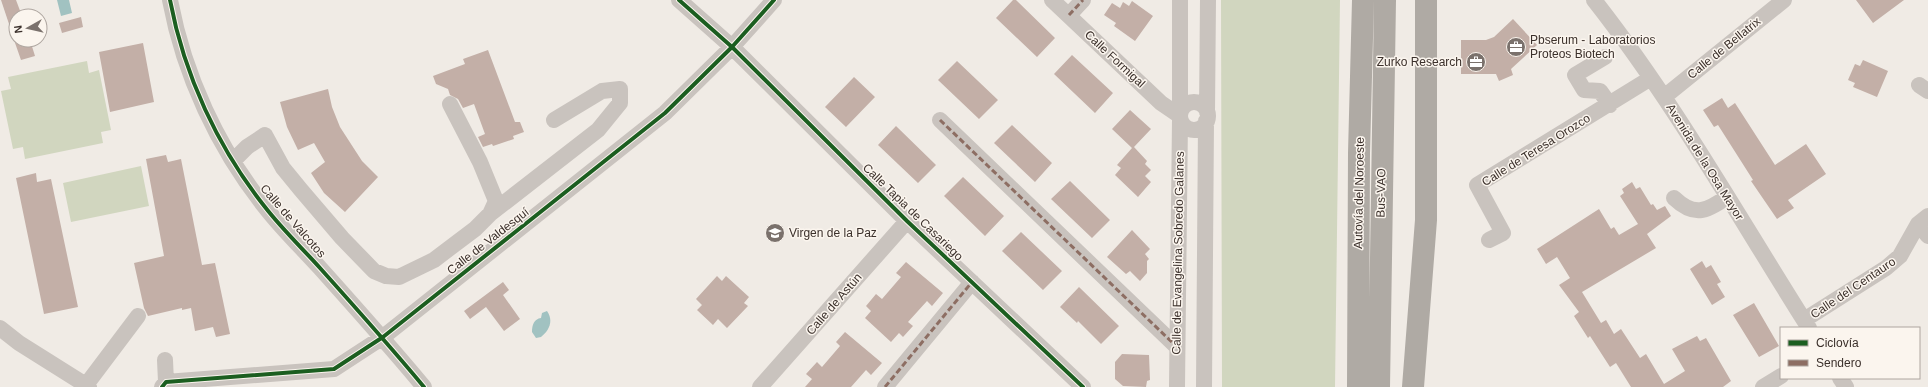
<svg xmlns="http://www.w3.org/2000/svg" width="1928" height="387" viewBox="0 0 1928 387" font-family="Helvetica,sans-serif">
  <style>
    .green { fill: #d1d6bf }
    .water { fill: #a1c2c1 }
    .building { fill: #c3afa7 }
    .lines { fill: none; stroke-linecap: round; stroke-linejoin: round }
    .minor { stroke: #c9c3be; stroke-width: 16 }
    .highway { stroke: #afaaa4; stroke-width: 22 }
    .quiet { stroke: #8d6e63; stroke-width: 3; stroke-dasharray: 6 3; stroke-linecap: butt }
    .cycleway-casing { stroke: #fbf5ee; stroke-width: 6 }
    .cycleway { stroke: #1b5e20; stroke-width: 4 }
    .labels { text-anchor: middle; stroke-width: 3; stroke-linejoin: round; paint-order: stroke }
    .poi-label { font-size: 12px; fill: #3b302b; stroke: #fbf5ee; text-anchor: start }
    .street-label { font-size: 12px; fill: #3b302b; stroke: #fbf5ee }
  </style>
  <rect width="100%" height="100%" fill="#f0ebe5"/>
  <path class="green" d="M1221 0H1340L1335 387H1222Z
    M87 61 89 73 99 70 111 130 101 132 103 143 25 159 23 147 13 149 1 91 11 89 8 77Z
    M141 166 149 206 71 222 63 183Z"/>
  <path class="water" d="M57 0H69L72 13 61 16Z
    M547 311C554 321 549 331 541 337L536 338 532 332C532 325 534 319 541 318L542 313Z"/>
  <path class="building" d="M1 0H16L22 16H16V39H14Z
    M1013 0H1016L1055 38 1037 57 996 18Z
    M1856 0H1904L1873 23Z
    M1132 1 1153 16 1135 41 1114 26 1116 23 1104 15 1112 3 1120 8 1123 2 1129 6Z
    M81 17 83 27 62 33 59 23Z
    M1513 19 1537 45 1511 69 1513 75 1499 81 1496 74H1461V40H1486L1494 37Z
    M14 40H30L35 56 21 60Z
    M143 43 154 102 110 112 99 52Z
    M488 50 515 122H520L524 132 513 136 514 139 493 146 492 144 483 147 478 137 485 134 474 104 463 108 458 99 450 95 448 89 436 84 433 76 465 64 463 59Z
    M1072 55 1113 93 1095 113 1054 74Z
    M1863 60 1888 71 1877 97 1853 87 1855 83 1848 80 1855 64 1860 66Z
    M957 61 998 100 979 119 938 80Z
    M854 77 875 97 846 127 825 107Z
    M328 89 332 107 340 127 362 161 378 177 345 212 324 193 311 173 325 162 314 143 298 150 287 127 280 102Z
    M1722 98 1728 108 1735 103 1775 165 1806 144 1826 174 1788 200 1794 208 1777 219 1751 181 1753 180 1718 125 1714 127 1703 110Z
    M1130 110 1151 129 1134 147 1147 161 1145 164 1151 170 1145 176 1151 182 1138 197 1115 175 1121 168 1117 165 1132 148 1112 129Z
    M1012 125 1052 163 1035 182 994 143Z
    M896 126 936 165 918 183 878 145Z
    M166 155 168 162 181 159 202 265 215 263 230 334 216 337 213 327 195 331 191 308 182 310V308L148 316 144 308 134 263 164 256 146 159Z
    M36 173 37 182 51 179 78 307 44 314 16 178Z
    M963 177 1004 216 985 236 944 196Z
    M1070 181 1110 220 1092 238 1051 199Z
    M1632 182 1636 189 1640 187 1651 205 1653 204 1657 210 1665 206 1671 216 1647 234 1656 248 1582 292 1601 323 1606 320 1614 334 1621 329 1640 358 1646 354 1664 384 1685 371 1672 349 1697 336 1700 341 1706 338 1731 381 1723 387H1631L1616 363 1610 367 1590 336 1588 338 1574 316 1579 312 1559 285 1570 278 1557 257 1546 264 1537 249 1599 209 1611 229 1614 227 1619 235 1638 224 1620 196 1624 193 1622 189Z
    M1132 230 1150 249 1145 254 1149 259 1147 261V273L1140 281 1130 271 1126 274 1107 257Z
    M1021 232 1062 271 1043 290 1002 251Z
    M1702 261 1706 268 1711 265 1721 282 1717 284 1725 297 1712 305 1690 269Z
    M906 262 943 293 932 306 927 301 908 322 913 326 903 337 899 333 891 342 865 318 871 311 866 306 876 294 882 299 901 277 896 273Z
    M717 276 722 281 726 276 749 297 744 303 748 306 727 328 718 319 713 325 697 310 702 305 696 299Z
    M503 282 509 290 503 295 520 319 504 331 486 307 470 319 464 311Z
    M1079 287 1119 326 1101 344 1078 321 1077 323 1060 307Z
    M1754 303 1779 346 1759 357 1733 315Z
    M845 332 882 363 871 375 866 370 851 387H805L812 379 806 374 817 362 822 367 840 346 836 342Z
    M1122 354 1149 355 1150 380 1147 381 1146 387 1123 386 1115 379V362Z"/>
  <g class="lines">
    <path class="minor" d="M170 0C184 75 218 148 265 207 282 229 302 248 320 268 355 307 390 346 424 387
      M679 0 732 47 907 221 1083 387
      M1052 0 1161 103 1180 116
      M1594 0C1675 103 1739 218 1809 328
      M1069 15 1083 0
      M1605 57 1575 75 1584 90 1600 91 1610 105
      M1919 85 1928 91
      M1664 97 1784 0
      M1180 116a14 14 0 1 1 28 0a14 14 0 1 1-28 0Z
      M1180 111V0
      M1207 112 1208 0
      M940 120 1177 347
      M233 161 247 147 265 135 283 168 301 190 342 238 374 271 386 276 399 277 434 260 475 229 490 214 496 201 480 162 450 104
      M1674 198C1694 217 1706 212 1727 197
      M490 214 598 130 620 103V89L602 91 554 120
      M1918 224 1928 236
      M1489 240 1503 233 1477 185 1651 78
      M1804 320 1886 268 1900 256 1918 224 1928 216
      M0 328 19 343 89 387
      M165 360 166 382
      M1840 378 1846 387
      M86 385 138 316
      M162 387 166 382 334 369 383 337 665 113 732 47 774 0
      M760 387 907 221
      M885 387 972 282
      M1177 387 1180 119
      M1204 387 1206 121
      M1763 387 1781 376"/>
    <path class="highway" d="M1358 387 1359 153 1363 0
      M1379 387 1385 0
      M1413 387 1426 220V0"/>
    <path class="quiet" d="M1069 15 1083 0
      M940 120 1177 347
      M885 387 972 282"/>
    <defs>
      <path id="cycleway" d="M170 0C184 75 218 148 265 207 282 229 302 248 320 268 355 307 390 346 424 387
        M679 0 732 47 907 221 1083 387
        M162 387 166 382 334 369 383 337 665 113 732 47 774 0"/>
    </defs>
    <use href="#cycleway" class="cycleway-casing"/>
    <use href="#cycleway" class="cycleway"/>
  </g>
  <defs>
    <symbol id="office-disc" viewBox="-11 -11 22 22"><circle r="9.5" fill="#7a716c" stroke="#fbf5ee"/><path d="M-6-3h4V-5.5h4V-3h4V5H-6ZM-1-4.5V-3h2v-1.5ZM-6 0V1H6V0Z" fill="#fff"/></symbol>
    <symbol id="school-disc" viewBox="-11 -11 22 22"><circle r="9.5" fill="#7a716c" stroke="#fbf5ee"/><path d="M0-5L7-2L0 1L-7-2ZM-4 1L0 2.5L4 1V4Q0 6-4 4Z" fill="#fff"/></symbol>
  </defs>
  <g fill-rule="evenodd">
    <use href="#office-disc" x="1505" y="36" width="22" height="22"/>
    <use href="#office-disc" x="1465" y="51" width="22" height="22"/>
    <use href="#school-disc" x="764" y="222" width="22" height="22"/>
  </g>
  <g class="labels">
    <g class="poi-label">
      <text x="1530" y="44">Pbserum - Laboratorios<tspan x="1530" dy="14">Proteos Biotech</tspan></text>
      <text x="1462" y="66" text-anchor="end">Zurko Research</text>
      <text x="789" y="237">Virgen de la Paz</text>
    </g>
    <g class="street-label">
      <text transform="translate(1724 48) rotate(-39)" y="4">Calle de Bellatrix</text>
      <text transform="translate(1115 59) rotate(43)" y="4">Calle Formigal</text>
      <text transform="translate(1536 150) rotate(-32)" y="4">Calle de Teresa Orozco</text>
      <text transform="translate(1705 162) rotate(58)" y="4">Avenida de la Osa Mayor</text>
      <text transform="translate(1359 193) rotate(-89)" y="4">Autovía del Noroeste</text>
      <text transform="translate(1381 193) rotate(-89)" y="4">Bus-VAO</text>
      <text transform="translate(913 212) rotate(44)" y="4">Calle Tapia de Casariego</text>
      <text transform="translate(293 221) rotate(49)" y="4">Calle de Valcotos</text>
      <text transform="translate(488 241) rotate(-38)" y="4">Calle de Valdesquí</text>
      <text transform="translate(1178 253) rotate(-89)" y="4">Calle de Evangelina Sobredo Galanes</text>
      <text transform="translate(1853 288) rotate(-34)" y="4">Calle del Centauro</text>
      <text transform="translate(834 304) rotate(-49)" y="4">Calle de Astún</text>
    </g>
  </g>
  <rect x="1780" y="327" width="140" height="52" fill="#fbf5ee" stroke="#aea6a0"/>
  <rect x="1788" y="340" width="20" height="6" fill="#1b5e20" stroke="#aea6a0"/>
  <text x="1816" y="347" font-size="12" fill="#3b302b">Ciclovía</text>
  <rect x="1788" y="360" width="20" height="6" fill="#8d6e63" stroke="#aea6a0"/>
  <text x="1816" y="367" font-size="12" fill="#3b302b">Sendero</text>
  <g transform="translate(28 28) rotate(262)"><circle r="19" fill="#fbf5ee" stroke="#aea6a0"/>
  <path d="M0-3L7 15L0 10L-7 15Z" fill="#7a716c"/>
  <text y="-6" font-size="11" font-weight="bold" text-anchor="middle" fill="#3b302b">N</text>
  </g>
</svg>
